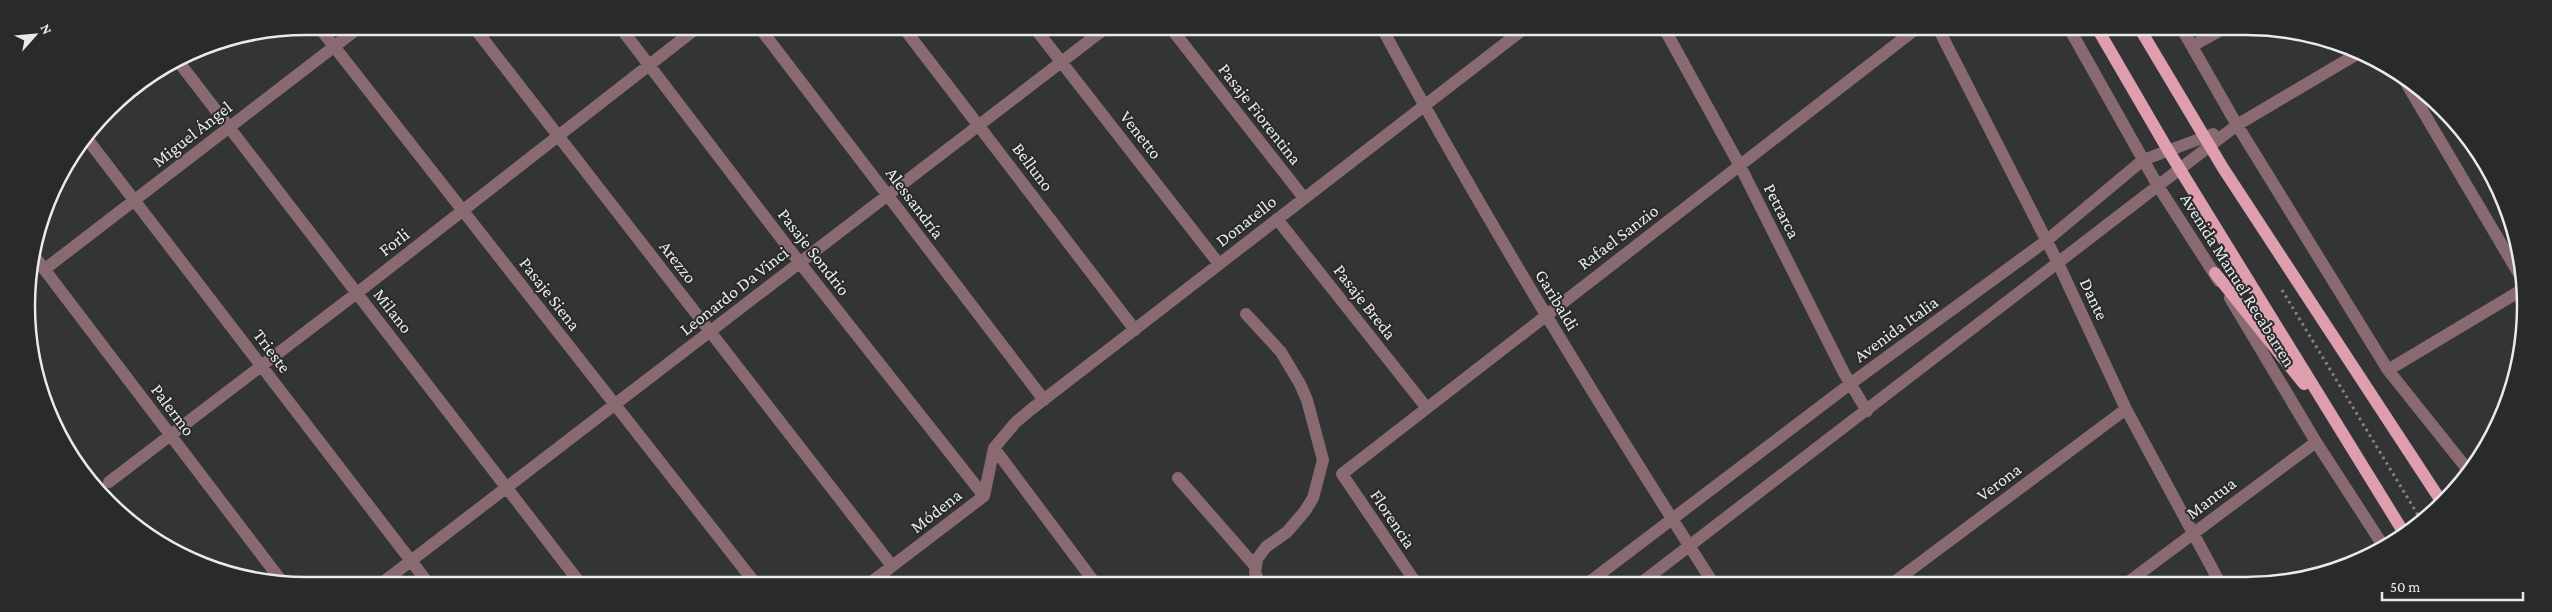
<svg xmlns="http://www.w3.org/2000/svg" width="2552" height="612" viewBox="0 0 2552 612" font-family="'Crimson Pro',serif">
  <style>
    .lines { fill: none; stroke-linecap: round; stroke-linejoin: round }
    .path { stroke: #848587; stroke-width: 3; stroke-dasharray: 2.5 4; stroke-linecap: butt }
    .minor { stroke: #8a6a71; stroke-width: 12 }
    .major { stroke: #de9eae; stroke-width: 12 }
    .labels { text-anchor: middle; stroke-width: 4; stroke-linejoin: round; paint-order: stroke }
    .street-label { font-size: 18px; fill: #e9eaeb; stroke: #292a2c }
    .rim { fill: none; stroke: #e9eaeb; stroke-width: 2.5 }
  </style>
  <rect width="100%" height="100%" fill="#333436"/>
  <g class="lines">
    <path class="path" d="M2282 290 2421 520"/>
    <path class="minor" d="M318 26 755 583
      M473 26 892 566
      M620 27 800 263 984 496
      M759 27 1044 400
      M903 27 1135 330
      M1034 27 1219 264
      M1170 27 1304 198
      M1382 28C1484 218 1597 402 1713 583
      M1664 28 1740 166 1844 373 1867 411
      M1938 28 2058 263 2126 409 2220 583
      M2069 28 2158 186 2219 281
      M2182 29 2237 125 2388 370 2468 470
      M2192 46 2223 29
      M178 61 580 583
      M2405 81 2519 274
      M88 140 428 583
      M1277 219 1426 407
      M35 257 283 583
      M45 269 361 26
      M2230 298 2316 442 2384 547
      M1246 314 1281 352 1300 384 1307 400 1323 460 1313 498 1305 511 1287 532 1266 547 1257 559 1255 573 1260 583
      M2388 370 2520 291
      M994 448 1095 583
      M1178 478 1255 566
      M109 482 357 293 698 27
      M382 583 1107 27
      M870 583 984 496 994 448 1015 423 1029 411 1525 28
      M1416 583 1342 474 1917 28
      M1588 583 1850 384 2046 241 2143 160 2213 134
      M1641 583 2237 125 2357 54
      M1893 583 2126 409
      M2127 583 2316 442"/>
    <path class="major" d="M2097 28 2168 150 2404 533
      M2140 29 2223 168 2443 504
      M2215 273 2304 384"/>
  </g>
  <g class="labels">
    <g class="street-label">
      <text transform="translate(1260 114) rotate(52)" y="6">Pasaje Fiorentina</text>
      <text transform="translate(192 134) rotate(-38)" y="6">Miguel Ángel</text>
      <text transform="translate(1141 135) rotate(52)" y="6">Venetto</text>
      <text transform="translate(1033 167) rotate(53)" y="6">Belluno</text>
      <text transform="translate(915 203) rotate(53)" y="6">Alessandría</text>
      <text transform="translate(1782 211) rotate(63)" y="6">Petrarca</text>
      <text transform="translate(1246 221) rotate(-38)" y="6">Donatello</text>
      <text transform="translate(1618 237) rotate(-37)" y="6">Rafael Sanzio</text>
      <text transform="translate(394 242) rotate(-38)" y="6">Forli</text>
      <text transform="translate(814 252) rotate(52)" y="6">Pasaje Sondrio</text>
      <text transform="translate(678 262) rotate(52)" y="6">Arezzo</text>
      <text transform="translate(2238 280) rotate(58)" y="6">Avenida Manuel Recabarren</text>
      <text transform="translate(734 291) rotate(-38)" y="6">Leonardo Da Vinci</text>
      <text transform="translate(550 294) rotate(52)" y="6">Pasaje Siena</text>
      <text transform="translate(2094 299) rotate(65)" y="6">Dante</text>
      <text transform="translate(1557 300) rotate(59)" y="6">Garibaldi</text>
      <text transform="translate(1365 302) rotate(52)" y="6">Pasaje Breda</text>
      <text transform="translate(393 311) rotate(52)" y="6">Milano</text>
      <text transform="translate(1896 329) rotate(-36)" y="6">Avenida Italia</text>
      <text transform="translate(272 351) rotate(53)" y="6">Trieste</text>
      <text transform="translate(173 410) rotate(53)" y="6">Palermo</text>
      <text transform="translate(1999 482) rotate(-37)" y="6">Verona</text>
      <text transform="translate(2211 498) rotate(-37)" y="6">Mantua</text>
      <text transform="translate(936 511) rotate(-38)" y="6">Módena</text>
      <text transform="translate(1393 519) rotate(56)" y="6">Florencia</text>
    </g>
  </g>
  <path d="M0 0H2552V612H0ZM306 35H2246A271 271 0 0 1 2517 306V306A271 271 0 0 1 2246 577H306A271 271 0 0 1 35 306V306A271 271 0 0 1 306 35Z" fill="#292a2c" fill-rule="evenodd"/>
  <path class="rim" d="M306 35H2246A271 271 0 0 1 2517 306V306A271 271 0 0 1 2246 577H306A271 271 0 0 1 35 306V306A271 271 0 0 1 306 35Z"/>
  <g transform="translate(35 35) rotate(63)" stroke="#292a2c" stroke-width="4" paint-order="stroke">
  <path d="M0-4L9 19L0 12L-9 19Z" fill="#e9eaeb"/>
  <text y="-8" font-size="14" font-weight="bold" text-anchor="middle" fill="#e9eaeb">N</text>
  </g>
  <path d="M2382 592v8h141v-8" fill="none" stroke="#e9eaeb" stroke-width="2.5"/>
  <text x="2390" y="592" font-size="15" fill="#e9eaeb" stroke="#292a2c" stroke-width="4" paint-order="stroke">50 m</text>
</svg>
